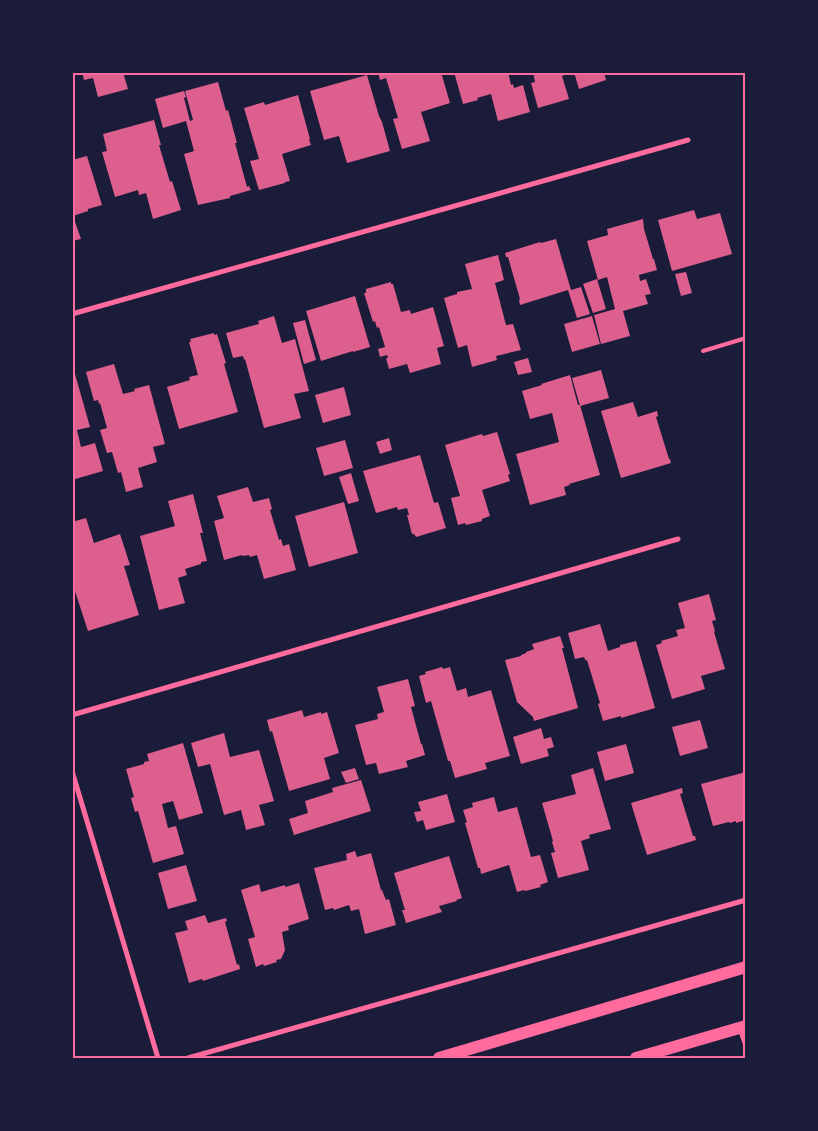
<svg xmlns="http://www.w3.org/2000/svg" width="818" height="1131" viewBox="0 0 818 1131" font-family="'Titillium Web',sans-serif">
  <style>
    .building { fill: #dd5f8e }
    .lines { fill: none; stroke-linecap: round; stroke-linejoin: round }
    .service { stroke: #ff6b9d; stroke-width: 4 }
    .minor { stroke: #ff6b9d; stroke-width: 5 }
    .primary { stroke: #ff6b9d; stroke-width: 12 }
    .neatline { fill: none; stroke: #ff6b9d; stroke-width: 2 }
  </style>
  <rect width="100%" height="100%" fill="#1b1b3a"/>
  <path class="building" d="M82 72H123L128 89 98 97 93 78 84 80Z
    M378 72H441L450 103 421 112 430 141 402 149 393 119 398 118 386 78 380 80Z
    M454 72H508L511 85 513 84 514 88 523 85 530 112 498 121 491 94 477 98 478 100 463 104Z
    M533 72H571L562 76 569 99 538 108 531 83 535 82Z
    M574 72H604L606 80 579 89Z
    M367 75 379 116 382 122 390 151 347 163 339 136 324 140 310 91Z
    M218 82 226 111 228 110 237 143H235L247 187 249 186 251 190 230 196V198L198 205 184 154 194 151 186 121 163 128 155 99 184 91 186 97 184 98 190 121 193 120 185 91Z
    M298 95 310 139H309L311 145 282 154 290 181 285 182V183L259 190 250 161 259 159 244 108 264 102 265 105Z
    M154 120 161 145H159L170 182 172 181 181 210 153 219 146 193 139 195 138 190 115 197 102 152 107 151 103 134Z
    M87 156 102 205 88 209V211L73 216 81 239 72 241V160Z
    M694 210 697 219 720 213 732 254 672 271 658 220Z
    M643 219 644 229 653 259H654L657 270 639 275 640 281 646 279 651 294 645 295 648 304 623 311 630 336 601 344 594 315 615 309 607 277 598 280 587 241 608 235 607 229Z
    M556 239 571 290 581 287 590 314 577 318 568 290 520 305 519 300 520 299 508 257H506L505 253 540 242 541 243Z
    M498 255 504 280 495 283 506 325 513 324 521 350 496 356 497 360 472 367 467 345 458 348 444 298 457 294V292L472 289 465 264Z
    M686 272 692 293 681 296 675 274Z
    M597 279 606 309 593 313 583 284Z
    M391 282V284H393L401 312 410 310 411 314 433 307 444 346 437 348 441 364 410 373 407 364 389 369 386 358H388L387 355 380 357 378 349 385 347 379 327 377 328 375 321 373 322 364 293H366V289Z
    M355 296 370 347 353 352V351L321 361 306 311Z
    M274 316 282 343 295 339 309 391 294 394 301 418 264 428 245 359 244 360 243 356 233 358 226 333 259 324 258 321Z
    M592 316 600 344 572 352 564 324Z
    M305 320 316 360 304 364 293 323Z
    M214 333V335L217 334 226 363 224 364 238 412 179 429 167 387 190 380 189 377 198 375 189 342H191L190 339Z
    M528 358 532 372 518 375 514 362Z
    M114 364 123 394 135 391 134 389 149 385 165 444 153 447 157 462 138 468 143 487 126 492 121 472 118 473 112 452 107 453 100 430 107 428 100 403 99 404 98 400 94 401 86 372Z
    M601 370 609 398 580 406 572 378Z
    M75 374 90 427 77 430 81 447 95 443 103 471 72 480V375Z
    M570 375 578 405H580L600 475 569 484 570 485 564 487 566 495 530 505 516 454 559 442 552 413 530 419 522 391 542 385 541 384Z
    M344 387 351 415 323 423 315 395Z
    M633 402 638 417 657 411 658 416 656 417 669 459H670L671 463 621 478 601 411Z
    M497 432 510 474 508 475 510 481 482 490 490 516 482 519V521L466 525 465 523 458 525 451 498 460 496 445 445 482 434 483 436Z
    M389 438 392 450 380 454 376 442Z
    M345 440 353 468 324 476 316 448Z
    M420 455 434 503 438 502 446 528 416 537 414 534H412L407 515H409L407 508 398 510 397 507 376 513 363 471Z
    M351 473 359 501 348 504 339 477Z
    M248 487 253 502 269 498 272 509 270 510 279 540 281 539 283 546 289 544 296 570 264 579 257 555 250 557 249 555 243 556 242 555 224 560 214 521 224 518 217 496Z
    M193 494 203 533H200L207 561 201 562V564L185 569 187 575 178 578 185 603 159 610 140 536 175 526 168 501Z
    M344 502 358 553 309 567 295 516Z
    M86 518 94 543 120 534 130 565 124 566 139 615 88 631 72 582V522Z
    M709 594 716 620 712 621 715 631 714 632 725 669 701 676 705 689 672 699 656 645 662 643 661 641 678 636 676 630 685 628 678 603Z
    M600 624 608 651 620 647V645L636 641 655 708 621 718V716L603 721 598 704 600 703 587 660 586 661 584 657 575 659 568 633Z
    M560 636 564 648H562L578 708 534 721 533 717 517 702 505 660 521 656V655L526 653V652L534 649 532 644Z
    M442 667 443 669 450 667 457 691 466 688 468 697 491 690 510 756 485 763 487 769 455 778 450 761H448L431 701 426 703 419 676 426 674 425 672Z
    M408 679 415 706 411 707 421 744H422L425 755 406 761 408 767 379 774 376 763 366 765 355 725 378 719 377 714 384 712 377 687Z
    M302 710 304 717 321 712V714L327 712 339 753 324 758 330 779 289 791 272 731 270 732 267 720Z
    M700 720 708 748 680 756 672 727Z
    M541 728 544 739 551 737 554 747 547 749 549 756 521 764 513 737Z
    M224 733 230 757 259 750 274 801 259 805 265 825 246 830 241 810 224 815 210 764 198 767 191 743Z
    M183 743 203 813 179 820 173 801 162 804 168 828 176 826 184 854 153 863 138 811 135 812 131 798 134 797 126 769 144 764V762L149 761 147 754Z
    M626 744 634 773 605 781 597 752Z
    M355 768 359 779 346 783 341 772Z
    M593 768 611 829 589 835 590 838 581 841 589 870 558 878 551 853 555 852 552 842 553 841 542 803 576 794 571 775Z
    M746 772V820L736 823V821L730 823 729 822 713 826 701 784Z
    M361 780 371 811 294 835 289 819 308 813 305 801 333 792 332 788Z
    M682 788 683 793 680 794 693 836H695L696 840 647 855 631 803Z
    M447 794 455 822 426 830 423 820 417 822 414 812 421 811 418 802Z
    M494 797 498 812 517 807 531 857 540 855 548 882 540 885 541 887 525 891 524 890 517 892 509 865 481 874 480 868H478L465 823 467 822 463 810 473 807 472 803Z
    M355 851 357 857 371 853 381 890H382L386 900 389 899 396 925 365 934 359 909 351 911 349 905 334 910 333 908 325 910 314 868 347 860 346 854Z
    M449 856 462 898 456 900 457 901 439 906 442 912 406 923 402 910H405L394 873Z
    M186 865 197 901 168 909 158 873Z
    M299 883 309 919 288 926 289 930 282 932 285 950 281 959 276 960 277 962 264 966 263 964 256 967 248 939 255 937 241 890 259 884 261 892 285 885V887Z
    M205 915 208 923 226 918 227 921 225 922 237 965 239 964 240 969 203 981 202 979 189 983 175 933 188 930 185 921Z"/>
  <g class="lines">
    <path class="service" d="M703 351 746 338
      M740 1030 746 1047"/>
    <path class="minor" d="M72 314 688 140
      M72 715 678 539
      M72 771 158 1058
      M188 1058 746 900"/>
    <path class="primary" d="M439 1058 746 967
      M636 1058 746 1026"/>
  </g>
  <rect width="818" height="1131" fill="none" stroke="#1b1b3a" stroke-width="148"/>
  <rect x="74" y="74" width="670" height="983" class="neatline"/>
</svg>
